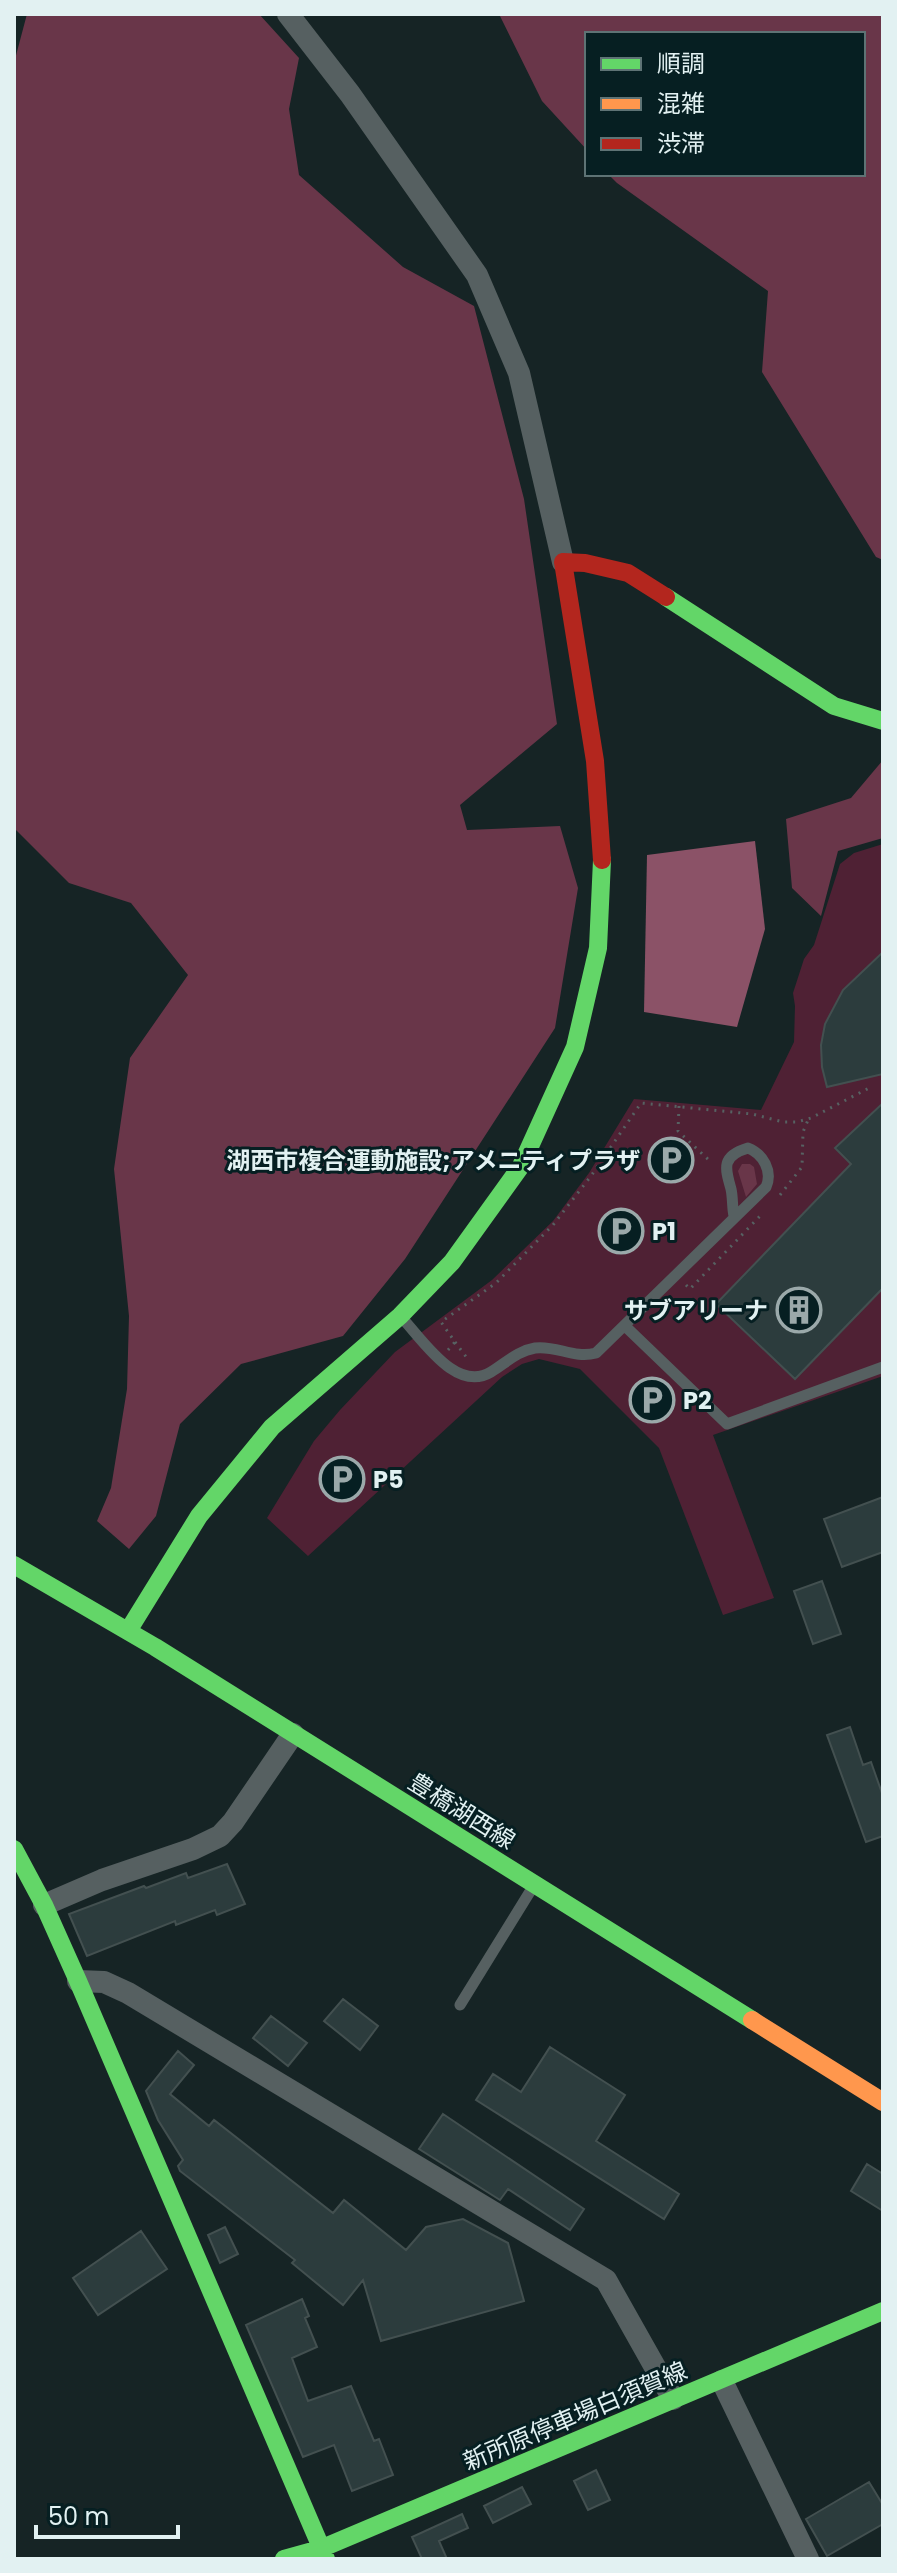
<svg xmlns="http://www.w3.org/2000/svg" width="897" height="2573" font-family="Poppins,'Noto Sans JP',sans-serif">
<rect width="100%" height="100%" fill="#162425"/>
<path fill="#4f2134" d="M883,844v532l-170,59 61,163 -51,17 -64,-167 -79,-79 -41,-10 -17,5 -20,13 -194,179 -41,-38 47,-77 26,-31 55,-58 97,-72 61,-59 36,-48 45,-74 127,11 33,-68 1,-36 -2,-13 11,-34 10,-14 26,-81 14,-11z"/>
<path fill="#693649" d="M27,14h232l40,44 -10,51 10,66 104,92 71,39 50,193 33,225 -97,81 7,25 93,-4 18,62 -23,140 -150,231 -62,77 -102,28 -61,60 -24,92 -27,33 -32,-28 14,-33 16,-99 2,-73 -15,-147 16,-111 58,-83 -57,-72 -62,-20 -55,-55v-765z
M499,14h384v546l-7,-3 -114,-185 6,-81 -151,-108 -9,-9h255v-140h-276v116l-45,-49z
M883,760v78l-45,13 -17,65 -29,-28 -6,-69 65,-21z
M750,1164l4,3 3,17 -11,13 -8,-26 4,-7z"/>
<path fill="#8b5267" d="M755,841l10,88 -28,98 -93,-15 3,-157z"/>
<path fill="#2c3c3d" stroke="#435050" stroke-width="2" d="M883,952v122l-56,13 -5,-20 -1,-22 4,-21 18,-34z
M883,1103v185l-88,91 -79,-75 135,-140 -16,-16z
M883,1497v55l-41,15 -18,-48z
M822,1581l19,53 -28,10 -19,-53z
M850,1727l13,38 8,-3 12,34v40l-17,6 -39,-107z
M227,1864l18,40 -28,11 -2,-5 -39,15 -1,-4 -88,35 -18,-42 75,-28 2,2 40,-15 2,5z
M343,1999l35,27 -18,24 -36,-29z
M271,2016l36,27 -19,23 -35,-28z
M550,2047l75,48 -29,46 83,53 -15,25 -188,-119 17,-26 28,18z
M178,2051l16,14 -24,29 39,32 5,-6 119,93 11,-13 62,50 20,-23 37,-8 45,24 16,58 -143,40 -18,-61 -20,25 -51,-42 3,-3 -115,-89 -2,-5 5,-6 -25,-40 -12,-29z
M443,2114l141,95 -14,21 -62,-41 -8,11 -81,-51z
M867,2164l16,10v37l-32,-20z
M225,2227l13,27 -18,9 -12,-28z
M141,2231l26,38 -69,46 -25,-37z
M302,2299l7,17 -4,2 12,29 -25,11 16,43 43,-15 23,55 5,-2 14,36 -41,16 -18,-46 -31,12 -57,-132z
M596,2470l14,30 -22,10 -14,-29z
M869,2482l14,23v19l-56,32 -21,-37z
M522,2487l9,17 -38,19 -9,-17z
M462,2514l6,14 -29,13 8,18h-25l-10,-22z"/>
<g fill="none" stroke-linecap="round" stroke-linejoin="round">
<path stroke="#576162" stroke-width="3" stroke-dasharray="2 6" stroke-linecap="butt" d="M679,1106l-1,25 34,32
M780,1195l22,-28 1,-35 5,-12
M686,1285l4,4 71,-74
M455,1342l12,16
M448,1350l7,-8 -14,-20 55,-39 57,-58 38,-49 50,-73 111,11 31,8h14l14,-4 60,-31"/>
<path stroke="#566061" stroke-width="11" d="M402,1318c21,22 54,75 89,54 15,-9 26,-21 44,-24 21,-3 39,11 61,5l170,-166c7,-16 -3,-33 -18,-39 -27,8 -23,20 -17,41 2,9 1,18 3,27
M625,1326l102,98 156,-57
M460,2005l71,-115"/>
<path stroke="#566061" stroke-width="22" d="M288,14l62,80 127,181 42,98 44,189
M44,1905l58,-25 91,-31 27,-13 13,-14 60,-88
M78,1981l26,1 24,11 478,287 67,119
M722,2381l86,178"/>
<path stroke="#63d668" stroke-width="18" d="M666,597l168,109 49,15
M14,1565l141,82 597,373
M128,1631l71,-115 73,-89 128,-111 52,-54 69,-96 54,-119 23,-99 4,-88
M14,1849l30,56 34,76 248,578
M284,2559l36,-10 563,-238"/>
<path stroke="#ff974d" stroke-width="18" d="M752,2020l131,82"/>
<path stroke="#b3261e" stroke-width="18" d="M602,860l-7,-99 -32,-199 22,1 43,10 38,24"/>
</g>
<defs>
<g id="parking-ring" transform="scale(2.3)"><circle r="9.5" fill="#061f22" stroke="#9ba9aa" stroke-width="1.5"/><path d="M-3.5-5.5H1a3.5 3.5 0 0 1 0 7H-1V5.5H-3.5ZM-1-3.4V-.6H.8a1.4 1.4 0 0 0 0-2.8Z" fill="#9ba9aa"/></g>
<g id="building-ring" transform="scale(2.3)"><circle r="9.5" fill="#061f22" stroke="#9ba9aa" stroke-width="1.5"/><path d="M-4-6H4V6H1V3H-1V6H-4ZM-2.5-4.3h1.7v1.8h-1.7ZM.8-4.3h1.7v1.8H.8ZM-2.5-1h1.7V.8h-1.7ZM.8-1h1.7V.8H.8Z" fill="#9ba9aa"/></g>
</defs>
<g fill-rule="evenodd">
<use href="#parking-ring" x="671" y="1160"/>
<use href="#parking-ring" x="621" y="1231"/>
<use href="#building-ring" x="799" y="1310"/>
<use href="#parking-ring" x="652" y="1400"/>
<use href="#parking-ring" x="342" y="1479"/>
</g>
<g text-anchor="middle" dominant-baseline="central" stroke-width="6" stroke-linejoin="round" paint-order="stroke">
<g font-size="24" font-weight="bold" fill="#e2f1f2" stroke="#061f22" text-anchor="start">
<text x="640" y="1160" text-anchor="end">湖西市複合運動施設;アメニティプラザ</text>
<text x="652" y="1231">P1</text>
<text x="768" y="1310" text-anchor="end">サブアリーナ</text>
<text x="683" y="1400">P2</text>
<text x="373" y="1479">P5</text>
</g>
<g font-size="24" fill="#e2f1f2" stroke="#061f22">
<text transform="translate(462 1811) rotate(32)">豊橋湖西線</text>
<text transform="translate(575 2416) rotate(-23)">新所原停車場白須賀線</text>
</g>
</g>
<rect width="897" height="2573" fill="none" stroke="#e2f1f2" stroke-width="32"/>
<rect x="585" y="32" width="280" height="144" fill="#061f22" stroke="#5e7375" stroke-width="2"/>
<rect x="601" y="58" width="40" height="12" fill="#63d668" stroke="#5e7375" stroke-width="2"/>
<text x="657" y="72" font-size="24" fill="#e2f1f2">順調</text>
<rect x="601" y="98" width="40" height="12" fill="#ff974d" stroke="#5e7375" stroke-width="2"/>
<text x="657" y="112" font-size="24" fill="#e2f1f2">混雑</text>
<rect x="601" y="138" width="40" height="12" fill="#b3261e" stroke="#5e7375" stroke-width="2"/>
<text x="657" y="152" font-size="24" fill="#e2f1f2">渋滞</text>
<path d="M36 2525v12h142v-12" fill="none" stroke="#e2f1f2" stroke-width="4"/>
<text x="48" y="2525" font-size="24" fill="#e2f1f2" stroke="#061f22" stroke-width="6" paint-order="stroke">50 m</text>
</svg>
